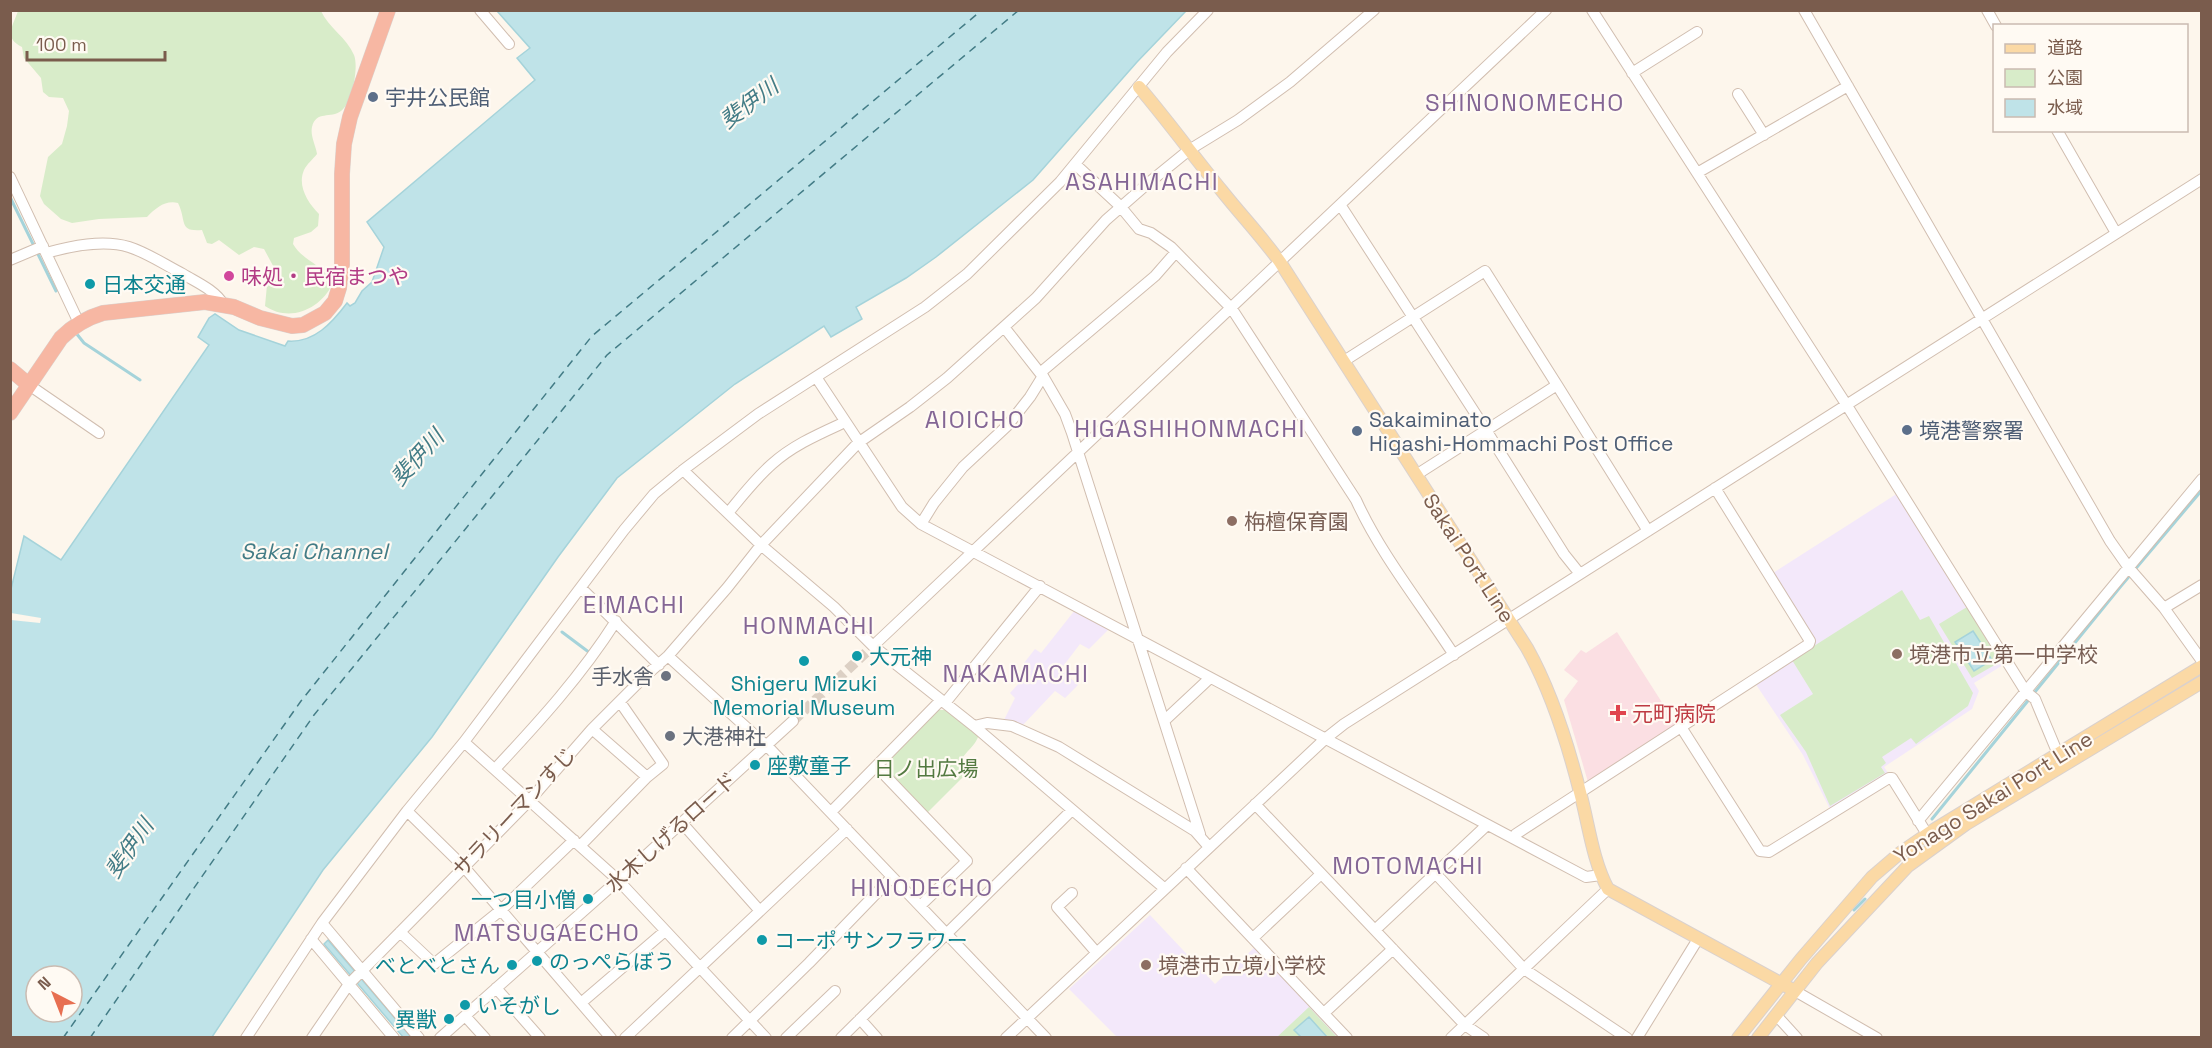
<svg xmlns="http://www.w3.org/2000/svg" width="2212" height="1048" font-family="'Space Grotesk','Noto Sans JP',sans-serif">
<rect width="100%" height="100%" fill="#fdf6ec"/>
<path fill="#f3e8fa" d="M1898,493l105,172 -29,18 5,8 -7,18 -88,58 4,6 -58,36 -27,-54 -48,-72 58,-40 -40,-70z
M1075,610l34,19 -20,20 -9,-5 -19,25 17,16 -13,13 -10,-7 -33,35 -19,-4 12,-24 -5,-5 21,-23 -7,-7 11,-14 6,4z
M1150,915l65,69 41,-38 86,91h-225l-48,-48z"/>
<path fill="#fbdfe3" d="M1617,632l60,94 -89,56 -24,-82 14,-19 -14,-11 17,-20 5,3z"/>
<path fill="#d8ecc9" d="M18,11h303c7,16 26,27 33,44 5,12 -2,48 -13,56 -10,8 -25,-1 -29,16 -2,9 4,19 5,27 -4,5 -10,10 -13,16 -7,16 4,33 15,44l-1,12 -7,6 -17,6 -1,6c10,17 28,19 40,39 -12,26 -43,40 -68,23l2,-21 10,-6 1,-4 -14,-26 -10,-2 -15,8 -20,-15 -7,4 -5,-1 -5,-13c-24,2 -15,-9 -24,-27 -13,-3 -22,5 -31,14l-48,2 -27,4 -11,-4 -17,-15 -4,-8 8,-39 14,-13 5,-18 2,-15 -6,-13 -14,-1 -6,-5 -2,-14 -17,-20 -2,-11c-19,-9 -9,-21 -4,-36z
M1902,590l18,30 9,-4 44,77 -5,13 -52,38 -5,-6 -29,19 4,6 -5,4 4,6 -55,33 -24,-54 -26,-37 33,-21 -21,-34z
M1967,607l33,55 -28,16 -33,-54z
M936,710h11l32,24c-5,19 -25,19 -16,43l-38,38 -42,-48z
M1309,1007l28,30 -61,1z"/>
<path fill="#bfe3e8" stroke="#a5d3da" stroke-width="1.5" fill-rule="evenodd" d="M497,11h689l-49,51 -104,118 -97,77 -30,21 -50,29 6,12 -31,18 -7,-11 -89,58 -118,94 -59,79 -126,180 -109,133 -111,167 -201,1 -1,-445 14,-57 37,24 148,-215 -11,-8 11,-19 6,-4 24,16 46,16 3,-5c26,2 44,-18 59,-38l3,3 5,-3 7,-12 10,-9 12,-35 -17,-25 168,-142 -18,-22 13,-10zM36,976h36v36h-36z
M1973,631l19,29 -18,11 -19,-29z
M328,940l83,97h-8l-79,-93z
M1309,1017l18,20h-26l-7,-7z"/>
<path fill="#fdf6ec" d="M11,613l30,5 -1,5 -29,-3z"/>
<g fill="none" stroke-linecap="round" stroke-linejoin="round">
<path stroke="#a5d3da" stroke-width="3" d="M10,197l46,94
M76,333l8,10 56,37
M562,632l28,21
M1932,819l189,-233 81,-96
M1854,910l11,-11"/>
<path stroke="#437c86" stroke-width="1.5" stroke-dasharray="8 6" stroke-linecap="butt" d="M63,1038l238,-337 291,-365 390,-326
M90,1038l224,-323 293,-360 412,-345"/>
<path stroke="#dcd0c4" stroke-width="10" stroke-dasharray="10 5" stroke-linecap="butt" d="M793,721l80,-75"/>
<g stroke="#d1beb0" stroke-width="12">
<path id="minor" d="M480,10l29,34
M1592,10l254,394 180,288 9,7 28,67
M1804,10l306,531 19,27 35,40 38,53
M1987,10l9,16
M1632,73l65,-41
M1738,94l26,41
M2057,130l59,103
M1075,164l45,42 19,23 12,4 20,14 61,62 124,191c25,55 65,104 98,155
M1697,173l151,-87
M10,177l69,146
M1341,206l145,224 78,124 16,20
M46,253c25,-7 57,-14 83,-6 19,6 36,18 54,27 13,8 32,16 40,30
M10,260l33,-14
M1004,327l36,46 115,-97 21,-24
M1344,361l141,-90 72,114
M1043,376l22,38 7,19 128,401
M816,377l86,130 19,17 665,353 15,-2
M29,385l70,48
M683,470l78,75 73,62 39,39 101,80 190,162
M1416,475l141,-90 91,146
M728,513c14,-17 27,-34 44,-49 21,-19 47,-30 73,-42
M921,524l13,-21 29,-36 45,-42 22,-28 13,-21 -3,-3
M581,588l78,77
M2164,608l38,-23
M873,646l673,-636
M668,656l103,94 275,288
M620,702l43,62 -16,13
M945,703l95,-117
M1164,721l46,-43
M974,726l13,-3 25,3 47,21 136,84 14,16
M1681,727l79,124 9,1 120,-74h3l35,56
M876,766l91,95 -47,45
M495,769c44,-47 86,-93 121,-148
M1255,804l210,221 19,13
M407,811l57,56 147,171
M831,812l110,-112
M1918,821l284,-342
M682,823l78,88
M1514,838l2,-4 293,-190 1,-3 -95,-153
M580,846l67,-69 -55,-48
M1186,868l161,170
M1436,874l88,95 103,69
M1072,893l-15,14 39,45
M322,923l97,115
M1375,930l112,-105
M400,932l34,32 67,-54 73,-70
M1253,938l68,-64
M311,939l83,99
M496,988l44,50
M1795,991l82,47
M581,1003l84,-72
M1324,1013l69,-64
M1776,1015l21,23
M465,1016l20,22
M860,1019l17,19
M246,1038l76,-115 85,-112 57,-69
M312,1038l37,-54 181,-184 62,-71 52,-52 24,-21 59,-68 34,-43 97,-102 52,-36 37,-29 89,-80 70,-78 40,-35 43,-35 49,-30 52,-38 84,-72
M440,1038l202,-179 151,-138
M625,1038l222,-209
M732,1038l77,-75 83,-86
M766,1038l-148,-158 -154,-138 160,-212 30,-36 29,-24 75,-56 167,-107 42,-33 93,-92 107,-130 41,-42
M786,1038l49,-47
M841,1038l231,-228
M1006,1038l319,-299 19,-15 858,-545
M1451,1038l157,-149
M1637,1038l61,-99"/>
</g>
<g stroke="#dad1cd" stroke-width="14">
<path id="major" d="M1139,87c29,34 55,70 83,104 19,24 40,46 58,71l247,386c24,43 42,100 54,148 8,31 12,65 27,93l187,102
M1738,1038l63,-79 71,-82 28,-24 35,-24 267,-163
M1758,1038l59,-75 91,-97 58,-42 236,-142"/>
</g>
<g stroke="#dad1cd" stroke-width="16">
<path id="highway" d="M10,369l19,16
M10,413l51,-75c12,-12 25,-20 42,-25l102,-11 29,5 26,11 32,8 11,-1 22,-12 10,-12 4,-13 3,-24v-90l2,-30 6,-27 38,-107"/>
</g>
<use href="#minor" stroke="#fff" stroke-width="10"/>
<use href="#major" stroke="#fbd9a5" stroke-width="12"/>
<use href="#highway" stroke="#f7b7a3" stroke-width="15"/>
</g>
<g fill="#5c6f8a" stroke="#fffaf3" stroke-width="2">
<circle cx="373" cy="97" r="6"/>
<circle cx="1907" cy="430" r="6"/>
<circle cx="1357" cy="431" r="6"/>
</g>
<circle fill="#d1479c" stroke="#fffaf3" stroke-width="2" cx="229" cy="276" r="6"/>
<g fill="#0f9aa8" stroke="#fffaf3" stroke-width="2">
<circle cx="90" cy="284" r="6"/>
<circle cx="857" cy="656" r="6"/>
<circle cx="804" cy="661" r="6"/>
<circle cx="755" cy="765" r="6"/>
<circle cx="588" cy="899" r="6"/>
<circle cx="762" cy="940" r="6"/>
<circle cx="537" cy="961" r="6"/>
<circle cx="512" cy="965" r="6"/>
<circle cx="465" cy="1005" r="6"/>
<circle cx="449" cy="1019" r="6"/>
</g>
<g fill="#8d6e63" stroke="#fffaf3" stroke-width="2">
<circle cx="1232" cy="521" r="6"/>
<circle cx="1897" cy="654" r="6"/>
<circle cx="1146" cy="965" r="6"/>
</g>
<g fill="#6b7280" stroke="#fffaf3" stroke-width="2">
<circle cx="666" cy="676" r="6"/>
<circle cx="670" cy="736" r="6"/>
</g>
<path fill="#e0444e" stroke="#fffaf3" stroke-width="2" d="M1615 704h6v6h6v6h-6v6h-6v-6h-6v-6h6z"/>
<g text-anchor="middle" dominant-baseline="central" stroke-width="4.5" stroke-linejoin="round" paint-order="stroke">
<g font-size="21" fill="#4e5e75" stroke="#fffaf3" text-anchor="start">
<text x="385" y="97">宇井公民館</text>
<text x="1369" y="419">Sakaiminato<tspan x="1369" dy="24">Higashi-Hommachi Post Office</tspan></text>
<text x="1919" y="430">境港警察署</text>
</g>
<g font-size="21" fill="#b23c85" stroke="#fffaf3" text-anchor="start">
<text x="241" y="276">味処・民宿まつや</text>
</g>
<g font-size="21" fill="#0d838f" stroke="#fffaf3" text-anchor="start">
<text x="102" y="284">日本交通</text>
<text x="869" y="656">大元神</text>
<text x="804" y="683" text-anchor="middle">Shigeru Mizuki<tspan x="804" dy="24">Memorial Museum</tspan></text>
<text x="767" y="765">座敷童子</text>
<text x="576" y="899" text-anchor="end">一つ目小僧</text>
<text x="774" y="940">コーポ サンフラワー</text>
<text x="549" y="961">のっぺらぼう</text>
<text x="500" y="965" text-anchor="end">べとべとさん</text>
<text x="477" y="1005">いそがし</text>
<text x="437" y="1019" text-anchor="end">異獣</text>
</g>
<g font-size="21" fill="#785e54" stroke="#fffaf3" text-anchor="start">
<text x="1244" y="521">栴檀保育園</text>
<text x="1909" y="654">境港市立第一中学校</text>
<text x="1158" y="965">境港市立境小学校</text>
</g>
<g font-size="21" fill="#7a5c4d" stroke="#fffaf3">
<text transform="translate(1469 558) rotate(57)">Sakai Port Line</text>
<text transform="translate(1993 797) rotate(-32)">Yonago Sakai Port Line</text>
<text transform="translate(514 812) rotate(-47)">サラリーマンすじ</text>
<text transform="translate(671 832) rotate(-42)">水木しげるロード</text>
</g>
<g font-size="21" fill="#5b616d" stroke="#fffaf3" text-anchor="end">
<text x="654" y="676">手水舎</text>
<text x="682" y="736" text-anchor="start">大港神社</text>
</g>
<g font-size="21" fill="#be3a42" stroke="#fffaf3" text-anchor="start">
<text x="1632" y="713">元町病院</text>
</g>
<g font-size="21" fill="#537a41" stroke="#fffaf3">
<text x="926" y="768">日ノ出広場</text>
</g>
<g font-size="22" font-style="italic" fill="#437c86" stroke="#fffaf3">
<text transform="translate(749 103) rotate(-37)">斐伊川</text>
<text transform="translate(417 457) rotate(-48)">斐伊川</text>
<text x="314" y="551">Sakai Channel</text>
<text transform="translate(129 848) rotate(-55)">斐伊川</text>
</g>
<g font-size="24" letter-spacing="1.5" fill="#846695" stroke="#fffaf3">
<text x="1525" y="102">SHINONOMECHO</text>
<text x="1142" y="181">ASAHIMACHI</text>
<text x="975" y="419">AIOICHO</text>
<text x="1190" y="428">HIGASHIHONMACHI</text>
<text x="634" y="604">EIMACHI</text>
<text x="809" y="625">HONMACHI</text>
<text x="1016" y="673">NAKAMACHI</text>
<text x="1408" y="865">MOTOMACHI</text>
<text x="922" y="887">HINODECHO</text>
<text x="547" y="932">MATSUGAECHO</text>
</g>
</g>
<rect width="2212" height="1048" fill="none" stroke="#7a5c4d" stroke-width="24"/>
<rect x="1993" y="24" width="195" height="108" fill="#fffaf3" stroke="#cabbb1" stroke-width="1.5"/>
<rect x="2005" y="44" width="30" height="9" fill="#fbd9a5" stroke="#cabbb1" stroke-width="1.5"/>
<text x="2047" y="54" font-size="18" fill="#7a5c4d">道路</text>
<rect x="2005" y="69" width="30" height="18" fill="#d8ecc9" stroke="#cabbb1" stroke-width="1.5"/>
<text x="2047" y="84" font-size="18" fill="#7a5c4d">公園</text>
<rect x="2005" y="99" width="30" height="18" fill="#bfe3e8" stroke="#cabbb1" stroke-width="1.5"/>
<text x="2047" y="114" font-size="18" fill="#7a5c4d">水域</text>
<g transform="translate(54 994) rotate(318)"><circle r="28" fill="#fffaf3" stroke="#cabbb1" stroke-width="1.5"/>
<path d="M0-4.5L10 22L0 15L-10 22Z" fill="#e76f51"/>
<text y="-9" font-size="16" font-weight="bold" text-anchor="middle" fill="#7a5c4d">N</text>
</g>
<path d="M27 51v9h138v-9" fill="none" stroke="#7a5c4d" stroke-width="3"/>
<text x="36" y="51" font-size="18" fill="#7a5c4d" stroke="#fffaf3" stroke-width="4.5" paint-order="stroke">100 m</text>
</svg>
